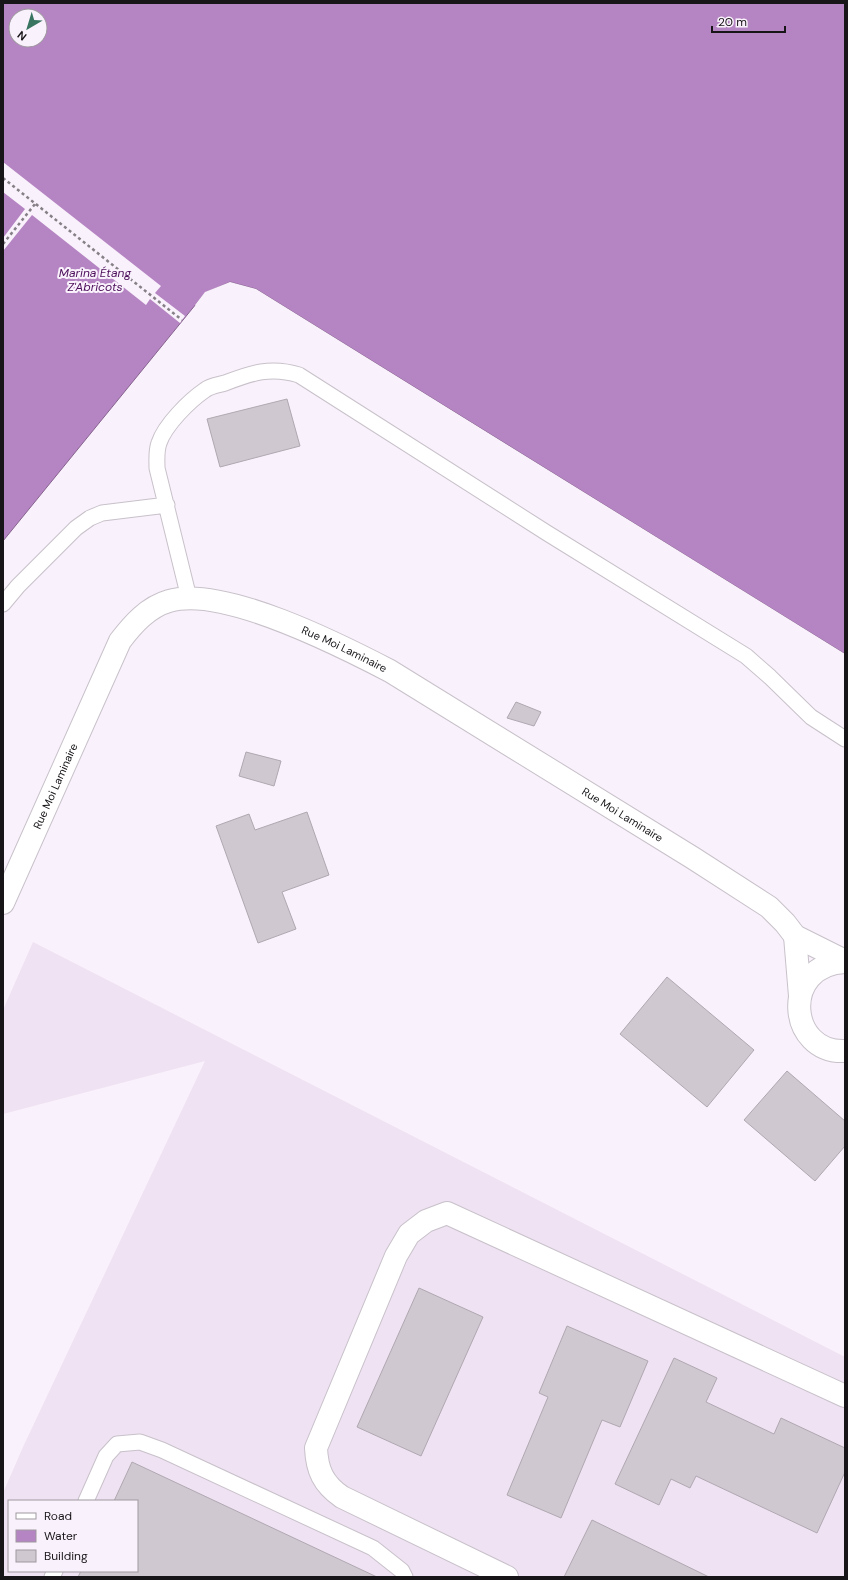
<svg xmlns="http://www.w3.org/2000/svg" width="848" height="1580" font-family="'DM Sans',sans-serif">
<rect width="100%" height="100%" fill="#f9f1fb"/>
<path fill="#efe2f2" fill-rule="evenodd" d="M33,942l812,415v220h-842v-84l20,-46 182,-386 -202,53v-104zM9,1501h128v70h-128z"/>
<path fill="#b584c2" stroke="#86638f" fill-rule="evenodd" d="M3,3h842v651l-589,-365 -26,-7 -25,11 -202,248zM16,16h24v24h-24z"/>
<path fill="#f9f1fb" d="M3,162l158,124 -6,7 30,23 -5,7 -30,-24 -4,6 -114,-90 -29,36v-13l22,-29 -22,-17z
M230,282l26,7 589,365v2l-590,-365 -25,-7 -24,10 -10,12 -1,-1 10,-13z"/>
<path fill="#cfc8d1" stroke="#afa8b1" d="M287,399l13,47 -80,21 -13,-48z
M516,702l25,10 -7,14 -27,-8z
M246,752l35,9 -7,25 -35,-10z
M307,812l22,63 -47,17 14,37 -38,14 -42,-117 33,-12 6,16z
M667,977l87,73 -47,57 -87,-73z
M787,1071l58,50v25l-30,35 -71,-61z
M419,1288l64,29 -62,139 -64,-29z
M567,1326l81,35 -28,66 -18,-7 -41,98 -54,-23 41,-98 -9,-4z
M674,1358l43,20 -11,24 68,32 7,-16 64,30v24l-28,61 -121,-57 -6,12 -19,-9 -12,26 -44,-21z
M132,1462l245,115h-299l3,-6h56v-70h-23z
M592,1520l117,57h-145z"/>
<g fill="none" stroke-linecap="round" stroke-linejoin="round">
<g stroke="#c8c1ca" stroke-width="17">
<path id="service" d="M189,598l-32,-130c0,-8 -1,-17 2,-25 6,-18 30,-42 46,-53 5,-4 13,-5 20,-7 26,-10 46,-17 74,-8l248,158 199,123 24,21 41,40 34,22
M3,604l15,-18 58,-58 14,-10 12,-5 65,-8
M86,1501l20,-45 11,-12 23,-2 22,8 211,98 29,23 3,6
M52,1577l3,-6"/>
</g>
<g stroke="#c8c1ca" stroke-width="24">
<g id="minor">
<path id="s1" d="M3,903l117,-262c13,-17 28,-34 49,-40 53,-16 173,45 221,70l303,187 76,49 16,16 10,13 50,25"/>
<path d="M795,936l5,60"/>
<path d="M845,962c-65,3 -57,92 0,89"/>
<path d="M507,1577l-165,-80c-19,-13 -25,-27 -26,-49l80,-192 13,-22 17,-13 21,-8 398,183"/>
</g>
</g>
<path stroke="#857f86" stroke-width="2.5" stroke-dasharray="3 3" stroke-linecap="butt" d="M3,178l179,142
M3,244l32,-40"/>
<use href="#service" stroke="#fff" stroke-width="15"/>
<use href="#minor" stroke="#fff" stroke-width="22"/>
</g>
<g text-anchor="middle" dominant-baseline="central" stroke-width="4" stroke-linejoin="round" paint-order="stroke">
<g font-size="11" fill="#181519" stroke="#f9f1fb">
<text stroke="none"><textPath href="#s1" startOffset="536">Rue Moi Laminaire</textPath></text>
<text stroke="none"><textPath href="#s1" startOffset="128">Rue Moi Laminaire</textPath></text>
<text stroke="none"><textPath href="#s1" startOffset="860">Rue Moi Laminaire</textPath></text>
</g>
<g font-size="12" font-style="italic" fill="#4c0e5b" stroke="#f9f1fb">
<text x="95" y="273">Marina Étang<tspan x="95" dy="14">Z'Abricots</tspan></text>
</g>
</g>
<rect width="848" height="1580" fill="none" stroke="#181519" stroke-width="8"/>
<rect x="8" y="1500" width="130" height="72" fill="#f9f1fb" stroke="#9f99a1"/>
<rect x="16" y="1513" width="20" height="6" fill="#ffffff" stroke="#9f99a1"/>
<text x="44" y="1520" font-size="12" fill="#181519">Road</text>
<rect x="16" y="1530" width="20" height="12" fill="#b584c2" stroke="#9f99a1"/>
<text x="44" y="1540" font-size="12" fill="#181519">Water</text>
<rect x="16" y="1550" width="20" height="12" fill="#cfc8d1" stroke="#9f99a1"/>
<text x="44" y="1560" font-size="12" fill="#181519">Building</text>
<g transform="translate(28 28) rotate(218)"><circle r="19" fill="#f9f1fb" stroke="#9f99a1"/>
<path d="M0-3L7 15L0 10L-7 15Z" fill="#387460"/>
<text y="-6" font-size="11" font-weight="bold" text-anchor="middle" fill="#181519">N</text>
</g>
<path d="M712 26v6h73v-6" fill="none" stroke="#181519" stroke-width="2"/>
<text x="718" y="26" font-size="12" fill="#181519" stroke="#f9f1fb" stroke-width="3" paint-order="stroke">20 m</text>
</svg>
